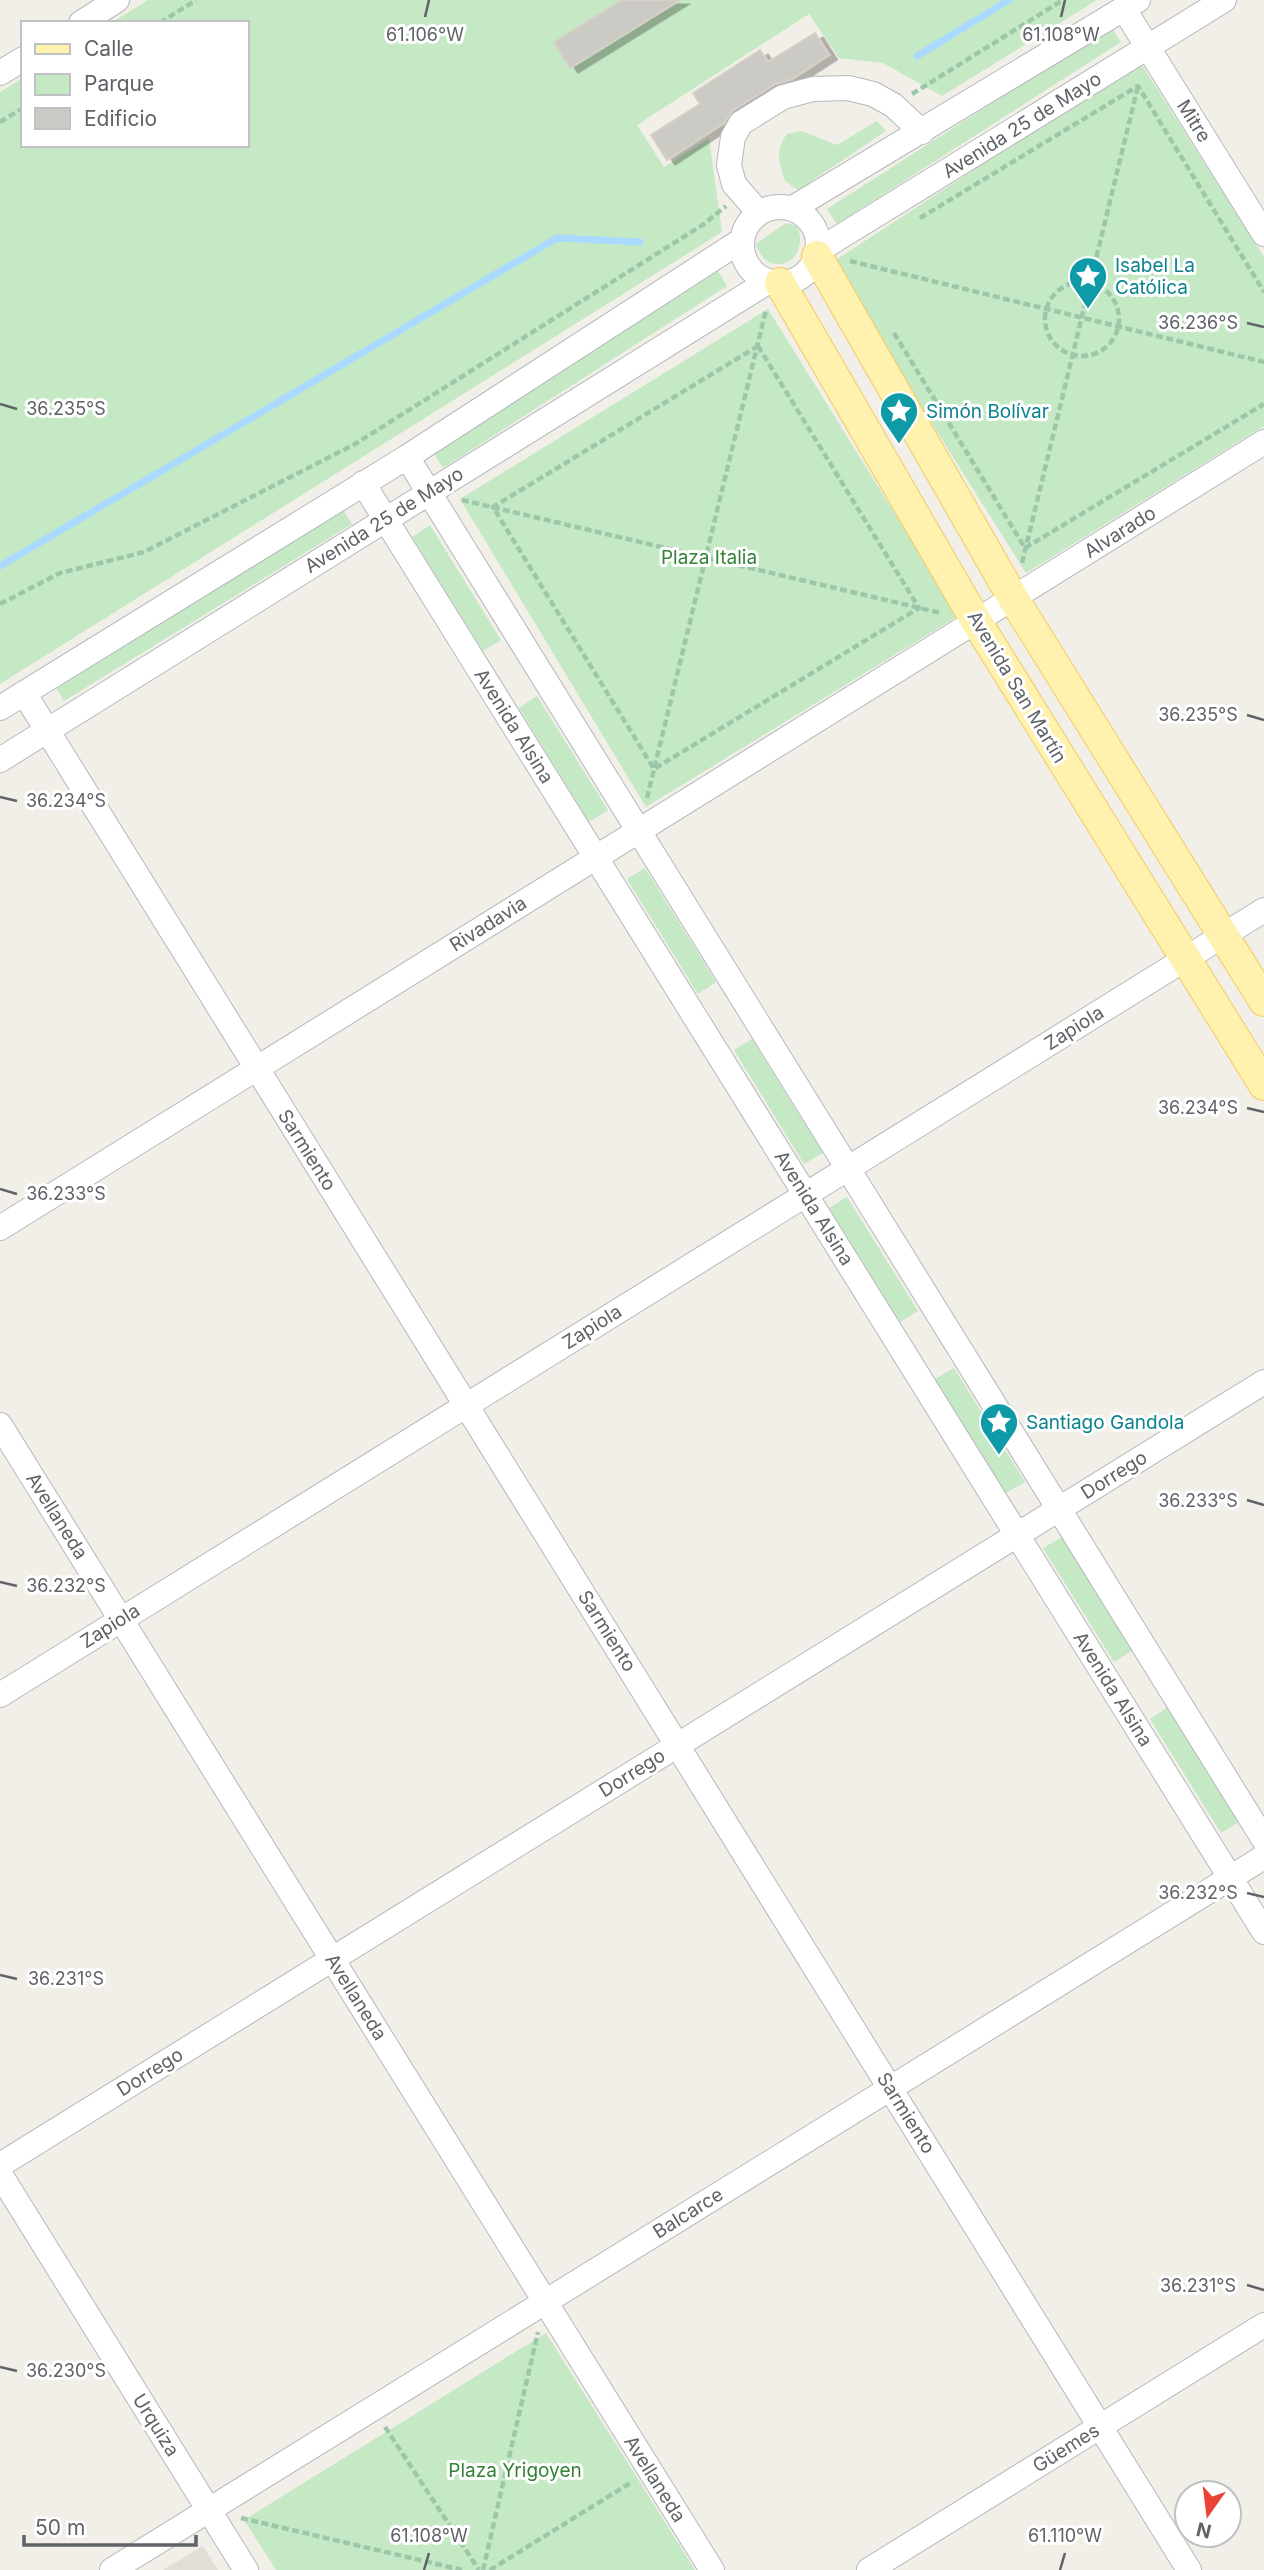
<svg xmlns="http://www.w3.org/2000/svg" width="1264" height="2570" font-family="Inter,sans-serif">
<defs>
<filter id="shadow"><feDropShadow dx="8" dy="4.5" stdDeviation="0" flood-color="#0004"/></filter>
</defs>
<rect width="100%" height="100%" fill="#f1efe8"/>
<path fill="#e1ded6" d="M203,2546l15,24h-55z"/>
<path fill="#c5e8c5" d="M148,0h949l-155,96 -59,-33 -44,-5 -30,-44 -172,111 27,42 45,-29 13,94 -722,452v-592l23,-14v67h224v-122h-136z
M1111,27l10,15 -284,182 -10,-15z
M1140,62l124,195v169l-238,147 -195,-310z
M877,121l9,10 -88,59 -13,-9c-6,-21 -11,-29 2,-47l14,-3 36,14z
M786,223l11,3c15,36 -30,55 -41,18z
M718,271l9,15 -284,182 -9,-15z
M768,309l190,307 -312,191 -186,-308z
M342,509l10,15 -288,177 -9,-15z
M430,525l71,115 -18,11 -71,-114z
M537,696l71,114 -19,12 -70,-114z
M645,868l71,114 -18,12 -71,-115z
M752,1039l71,114 -19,11 -70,-114z
M847,1197l71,114 -18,11 -71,-114z
M954,1368l71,114 -19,11 -71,-114z
M1062,1537l71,113 -19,12 -71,-114z
M1168,1707l71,115 -18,11 -71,-114z
M546,2333l149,237h-419l-32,-50z"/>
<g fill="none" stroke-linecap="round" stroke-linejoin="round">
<path stroke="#aadaff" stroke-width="7" d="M917,56l92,-56
M0,566l557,-328 83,4"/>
</g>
<path fill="#cccac5" stroke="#d6d1c6" stroke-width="2" filter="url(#shadow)" d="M622,0h58l-110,68 -16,-26z
M815,33l14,22 -37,24 -17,5 -42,26 -9,13 -57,37 -16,-25 49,-31 -7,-11 67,-43 8,12z"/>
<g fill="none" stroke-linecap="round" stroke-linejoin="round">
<g stroke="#b5b8bc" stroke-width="26">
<path id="minor" d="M1124,9l140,225
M81,23l36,-23
M0,73l23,-14
M742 245a38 38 0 1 1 76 0a38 38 0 1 1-76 0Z
M793,208l345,-208
M759,213l-25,-29 -5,-19 4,-28 8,-14 42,-26 30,-8 35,-1 25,6 20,11 29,27
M819,250l405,-250
M407,457l857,1383
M363,483l901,1449
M24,693l1165,1877
M0,708l407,-251 335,-217
M0,760l769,-479
M0,1228l1264,-786
M0,1425l712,1145
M0,1695l1264,-785
M0,2165l1264,-783
M0,2174l246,396
M112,2570l1152,-713
M869,2570l395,-245"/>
</g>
<g stroke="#f2c960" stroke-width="32">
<path id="major" d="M817,256l196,342 251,403
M780,283l196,338 288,464"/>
</g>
<path stroke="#9cc7a9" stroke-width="4.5" stroke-dasharray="7 3.5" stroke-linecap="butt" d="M160,23l36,-23
M912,94l151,-94
M0,122l23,-14
M920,218l218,-132 126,206
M850,261l414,101
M1045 319a37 37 0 1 1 74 0a37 37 0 1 1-74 0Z
M894,333l131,215 239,-144
M758,346l161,262 -265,161 -161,-262z
M462,500l479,113
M1022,563l116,-477
M0,604l60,-31 84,-21 211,-108 349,-220 22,-18
M647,798l119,-488
M385,2427l94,143
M241,2518l221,52
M483,2570l55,-238
M490,2570l142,-88"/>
<use href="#minor" stroke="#fff" stroke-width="24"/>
<use href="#major" stroke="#fff2af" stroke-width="30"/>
</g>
<path fill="none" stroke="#5f6368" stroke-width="2.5" d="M425,17l4,-17M1061,17l4,-17M1247,323l17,4M0,404l17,5M1247,715l17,5M0,797l17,4M1247,1108l17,4M0,1189l17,5M1247,1500l17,5M0,1582l17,4M1247,1893l17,4M0,1975l17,4M1247,2285l17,5M0,2367l17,4M424,2570l5,-17M1060,2570l5,-17"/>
<defs>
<g id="sight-pin" transform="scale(2.0125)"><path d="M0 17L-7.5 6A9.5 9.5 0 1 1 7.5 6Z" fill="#0f9aa8" stroke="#fff"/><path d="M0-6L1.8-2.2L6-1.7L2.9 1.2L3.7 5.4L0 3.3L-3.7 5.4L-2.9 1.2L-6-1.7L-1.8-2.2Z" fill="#fff"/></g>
</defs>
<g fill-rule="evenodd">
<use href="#sight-pin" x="1088" y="276"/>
<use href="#sight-pin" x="899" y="411"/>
<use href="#sight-pin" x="999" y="1422"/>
</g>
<g text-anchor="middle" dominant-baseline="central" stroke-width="6" stroke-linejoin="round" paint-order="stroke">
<g font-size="19" fill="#5f6368" stroke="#fff">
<text transform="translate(1194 121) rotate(58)">Mitre</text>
<text transform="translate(1022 125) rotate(-32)">Avenida 25 de Mayo</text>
<text transform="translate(384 520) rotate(-32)">Avenida 25 de Mayo</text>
<text transform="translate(1120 532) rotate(-32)">Alvarado</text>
<text transform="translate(1017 687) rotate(59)">Avenida San Martín</text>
<text transform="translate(514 726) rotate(58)">Avenida Alsina</text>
<text transform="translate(488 924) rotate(-32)">Rivadavia</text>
<text transform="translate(1074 1028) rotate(-32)">Zapiola</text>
<text transform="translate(307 1150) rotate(58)">Sarmiento</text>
<text transform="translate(814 1208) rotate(58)">Avenida Alsina</text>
<text transform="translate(592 1327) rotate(-32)">Zapiola</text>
<text transform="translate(1114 1475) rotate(-32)">Dorrego</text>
<text transform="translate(57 1516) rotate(58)">Avellaneda</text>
<text transform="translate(110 1626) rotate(-32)">Zapiola</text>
<text transform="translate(607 1631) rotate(58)">Sarmiento</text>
<text transform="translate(1113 1689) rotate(58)">Avenida Alsina</text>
<text transform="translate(632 1773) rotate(-32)">Dorrego</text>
<text transform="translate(356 1997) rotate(58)">Avellaneda</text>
<text transform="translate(150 2072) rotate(-32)">Dorrego</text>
<text transform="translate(906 2113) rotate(58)">Sarmiento</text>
<text transform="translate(688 2213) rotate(-32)">Balcarce</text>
<text transform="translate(156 2425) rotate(58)">Urquiza</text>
<text transform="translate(1066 2448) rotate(-32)">Güemes</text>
<text transform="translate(655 2479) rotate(58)">Avellaneda</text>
</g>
<g font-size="19" fill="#0d838f" stroke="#fff" text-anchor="start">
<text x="1115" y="265">Isabel La<tspan x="1115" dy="22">Católica</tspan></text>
<text x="926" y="411">Simón Bolívar</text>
<text x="1026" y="1422">Santiago Gandola</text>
</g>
<g font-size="19" fill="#348238" stroke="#fff">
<text x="709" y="557">Plaza Italia</text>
<text x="515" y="2470">Plaza Yrigoyen</text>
</g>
</g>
<g font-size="18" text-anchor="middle" fill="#5f6368" stroke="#fff" stroke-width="6" stroke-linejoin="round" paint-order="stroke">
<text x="425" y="41">61.106°W</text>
<text x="1061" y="41">61.108°W</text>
<text x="1198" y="329">36.236°S</text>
<text x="66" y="415">36.235°S</text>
<text x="1198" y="721">36.235°S</text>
<text x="66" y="807">36.234°S</text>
<text x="1198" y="1114">36.234°S</text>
<text x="66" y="1200">36.233°S</text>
<text x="1198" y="1507">36.233°S</text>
<text x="66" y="1592">36.232°S</text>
<text x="1198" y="1899">36.232°S</text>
<text x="66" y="1985">36.231°S</text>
<text x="1198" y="2292">36.231°S</text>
<text x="66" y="2377">36.230°S</text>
<text x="429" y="2542">61.108°W</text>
<text x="1065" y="2542">61.110°W</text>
</g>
<rect x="21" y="21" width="228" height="126" fill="#ffffff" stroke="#bfc1c3" stroke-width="2"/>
<rect x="35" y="44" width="35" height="10" fill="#fff2af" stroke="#bfc1c3" stroke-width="2"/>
<text x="84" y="56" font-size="21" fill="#5f6368">Calle</text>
<rect x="35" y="74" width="35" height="21" fill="#c5e8c5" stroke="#bfc1c3" stroke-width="2"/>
<text x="84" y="91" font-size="21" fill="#5f6368">Parque</text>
<rect x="35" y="108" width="35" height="21" fill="#cccac5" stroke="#bfc1c3" stroke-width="2"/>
<text x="84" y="126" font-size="21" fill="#5f6368">Edificio</text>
<g transform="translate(1208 2514) rotate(194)"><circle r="33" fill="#ffffff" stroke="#bfc1c3" stroke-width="2"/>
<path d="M0-5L12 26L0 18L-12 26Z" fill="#ea4335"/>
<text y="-10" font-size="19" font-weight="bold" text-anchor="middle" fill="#5f6368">N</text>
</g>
<path d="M24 2535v10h172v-10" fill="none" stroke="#5f6368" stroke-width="3.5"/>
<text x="35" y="2535" font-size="21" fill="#5f6368" stroke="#ffffff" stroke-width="5" paint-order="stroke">50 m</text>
</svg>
